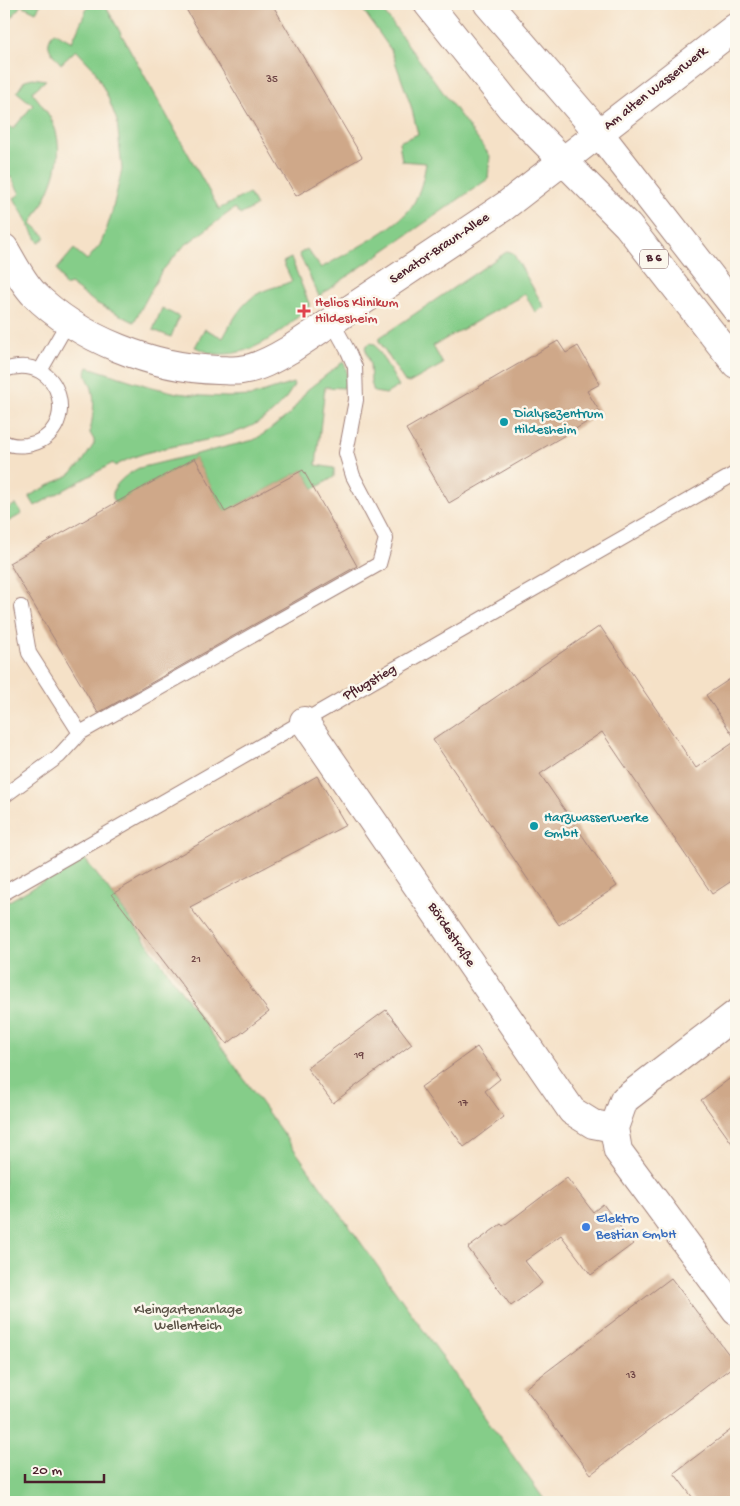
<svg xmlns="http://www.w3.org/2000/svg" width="740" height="1506" font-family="'Gochi Hand',sans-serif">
<rect width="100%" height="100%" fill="#fbf7ec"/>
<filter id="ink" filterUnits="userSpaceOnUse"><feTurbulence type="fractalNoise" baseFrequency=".02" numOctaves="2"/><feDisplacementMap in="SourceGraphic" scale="10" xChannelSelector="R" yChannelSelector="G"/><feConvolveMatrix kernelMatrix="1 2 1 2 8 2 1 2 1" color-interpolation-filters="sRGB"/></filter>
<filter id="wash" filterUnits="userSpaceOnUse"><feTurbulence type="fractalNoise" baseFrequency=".0096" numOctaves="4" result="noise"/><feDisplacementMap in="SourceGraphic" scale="20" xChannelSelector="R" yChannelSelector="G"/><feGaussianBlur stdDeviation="1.12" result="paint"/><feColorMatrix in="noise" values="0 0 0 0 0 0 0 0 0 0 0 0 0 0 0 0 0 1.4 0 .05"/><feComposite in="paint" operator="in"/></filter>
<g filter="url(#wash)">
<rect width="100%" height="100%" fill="#f5e1c7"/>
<path fill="#85cd89" stroke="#68765a" d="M4,4h37l-5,8 -15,-7 -17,24z
M89,4h18l-2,1 114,204 30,-16 7,13 -16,9 -5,-7 -51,38 -23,26 -27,50 -38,-19 -26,-19 -5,2 -8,-17 17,-20 13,11 13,-15 6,-14 6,-19 10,-43 -5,-48 -10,-26 -13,-26 -18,-19 -15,14c-10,-12 -18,-18 -7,-32l18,10z
M359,4h19l112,152 -2,23 -169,117 -20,-42 8,-5 14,19c24,-14 77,-40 91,-62 8,-13 12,-29 14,-43l-24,-2 -3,-19 19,-8 -7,-28 -20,-56z
M33,78l13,2 -14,12c6,8 13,16 18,25 20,36 1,75 -19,106l15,14 -7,6 -25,-45 6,-4 -1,-2 -8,-15 -7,4v-59l9,7 20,-24 -16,-13 8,-12z
M508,251l5,2 31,54 -9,5 -10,-18 -92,52 10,18 -34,19 -4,-1 -26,-41v-3z
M291,258l19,48c-28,25 -55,51 -96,48 -6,-1 -13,-5 -19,-7l10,-18 18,9c10,-18 19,-37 38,-46 10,-5 21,-6 31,-11l-9,-19z
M162,308l17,9 -8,20 -18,-7z
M370,343l5,1 24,42 -13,8 -12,-2 -3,-10 -1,-18 -5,-17z
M343,362c6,9 3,16 1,26l-19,-1 -9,78 18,3v9l-20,12 -11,-19 -78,42 -30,-54 -80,45c-9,-15 12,-29 24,-35l115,-28 11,-7 25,-19 17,-24z
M88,367l60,19 29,7 25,3 26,1 24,-1 41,-13 1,2c-36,69 -121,47 -179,81l-2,-3 -78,43 -6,-10 40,-21 12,-11 13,-20v-4l-4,-7c2,-14 6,-30 2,-44 -2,-8 -9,-14 -4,-22z
M16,504l6,10 -18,10v-13z
M84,858l28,36 434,608h-542v-598z"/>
<g id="blocks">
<path fill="#cfa889" d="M183,4h89l90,153 -66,39z
M558,341l8,12 12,-7 22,38 -13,7 14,23 -152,89 -43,-74z
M195,458l30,54 78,-42 54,96 -259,147 -89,-150z
M600,626l96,142 40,-27v137l-24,16 -110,-162 -62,42 77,112 -58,39 -126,-185z
M736,675v65l-30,-45z
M317,776l29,49 -156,82 79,105 -42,32 -115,-150z
M386,1010l26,34 -79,59 -26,-35z
M477,1047l23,32 -15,12 19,26 -40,30 -43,-60z
M736,1074v75l-35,-49z
M567,1178l26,34 10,-8 30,40 -42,31 -30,-40 -36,26 17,22 -31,23 -43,-58 33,-24 2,2z
M671,1278l65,86 -145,110 -66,-86z
M736,1426v76h-40l-22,-29z"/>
</g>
</g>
<g filter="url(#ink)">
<use href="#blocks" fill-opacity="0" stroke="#a08079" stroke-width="1"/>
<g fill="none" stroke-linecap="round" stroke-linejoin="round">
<g stroke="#a08079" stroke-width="16">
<path id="service" d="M4,370c60,-21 78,66 23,75 -8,1 -16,1 -23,-3
M40,371l28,-49
M21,607l8,46 51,80
M4,796l55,-40 21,-23 299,-169 7,-25 -33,-63 -7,-23 10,-53 -1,-33 -7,-16 -16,-29
M4,893l732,-420"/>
</g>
<g stroke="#a08079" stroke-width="30">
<path id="minor" d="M4,248c9,15 17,32 29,45 46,46 120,75 185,77 7,0 15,1 23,0 17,-2 33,-11 48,-20l216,-144 231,-179
M304,721l268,390 21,13 21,4
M736,1014l-112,86 -10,28 4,23 118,160"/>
</g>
<g stroke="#a08079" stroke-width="30">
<path id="primary" d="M428,4l83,104 117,118 108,138
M488,4l111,129 137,176"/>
</g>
<use href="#service" stroke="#fff" stroke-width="14"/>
<use href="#minor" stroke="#fff" stroke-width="28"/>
<use href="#primary" stroke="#fff" stroke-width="28"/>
</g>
</g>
<path fill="#e0444e" stroke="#fbf7ec" stroke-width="2" d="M301.5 303.5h5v5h5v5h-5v5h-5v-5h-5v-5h5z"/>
<g fill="#0f9aa8" stroke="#fbf7ec" stroke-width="2">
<circle cx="504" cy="422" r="5"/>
<circle cx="534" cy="826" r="5"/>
</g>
<circle fill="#3f7fe0" stroke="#fbf7ec" stroke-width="2" cx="586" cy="1227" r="5"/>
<g text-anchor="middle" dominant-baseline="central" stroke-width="5" stroke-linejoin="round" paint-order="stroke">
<g font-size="11" fill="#6b4142">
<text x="272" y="80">35</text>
<text x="196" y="960">21</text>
<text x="359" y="1056">19</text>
<text x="463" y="1104">17</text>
<text x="631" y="1376">13</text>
</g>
<rect fill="#fbf7ec" stroke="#7f6065" stroke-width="1" x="640" y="249.5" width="28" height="19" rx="4"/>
<g font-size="12" font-weight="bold" fill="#4a1f2b">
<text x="654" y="259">B 6</text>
</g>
<g font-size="14" fill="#4a1f2b" stroke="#fbf7ec">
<text transform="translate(656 89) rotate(-38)">Am alten Wasserwerk</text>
<text transform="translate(440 249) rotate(-34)">Senator-Braun-Allee</text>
<text transform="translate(370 683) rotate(-30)">Pflugstieg</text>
<text transform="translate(451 935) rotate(56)">Bördestraße</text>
</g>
<g font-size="14" fill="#be3a42" stroke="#fbf7ec" text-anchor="start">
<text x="315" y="303">Helios Klinikum<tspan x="315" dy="16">Hildesheim</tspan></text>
</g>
<g font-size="14" fill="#0d838f" stroke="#fbf7ec" text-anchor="start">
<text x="514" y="414">Dialysezentrum<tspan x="514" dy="16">Hildesheim</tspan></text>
<text x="544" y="818">Harzwasserwerke<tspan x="544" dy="16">GmbH</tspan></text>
</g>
<g font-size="14" fill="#366cbe" stroke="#fbf7ec" text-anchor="start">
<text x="596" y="1219">Elektro<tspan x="596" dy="16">Bestian GmbH</tspan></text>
</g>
<g font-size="14" fill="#5c5347" stroke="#fbf7ec">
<text x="188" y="1310">Kleingartenanlage<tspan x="188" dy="16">Wellenteich</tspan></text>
</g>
</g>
<rect width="740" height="1506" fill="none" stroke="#fbf7ec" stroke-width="20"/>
<path d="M25 1474v8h79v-8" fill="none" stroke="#4a1f2b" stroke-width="2.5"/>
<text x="32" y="1474" font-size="15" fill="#4a1f2b" stroke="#fbf7ec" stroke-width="4" paint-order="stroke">20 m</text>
</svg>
